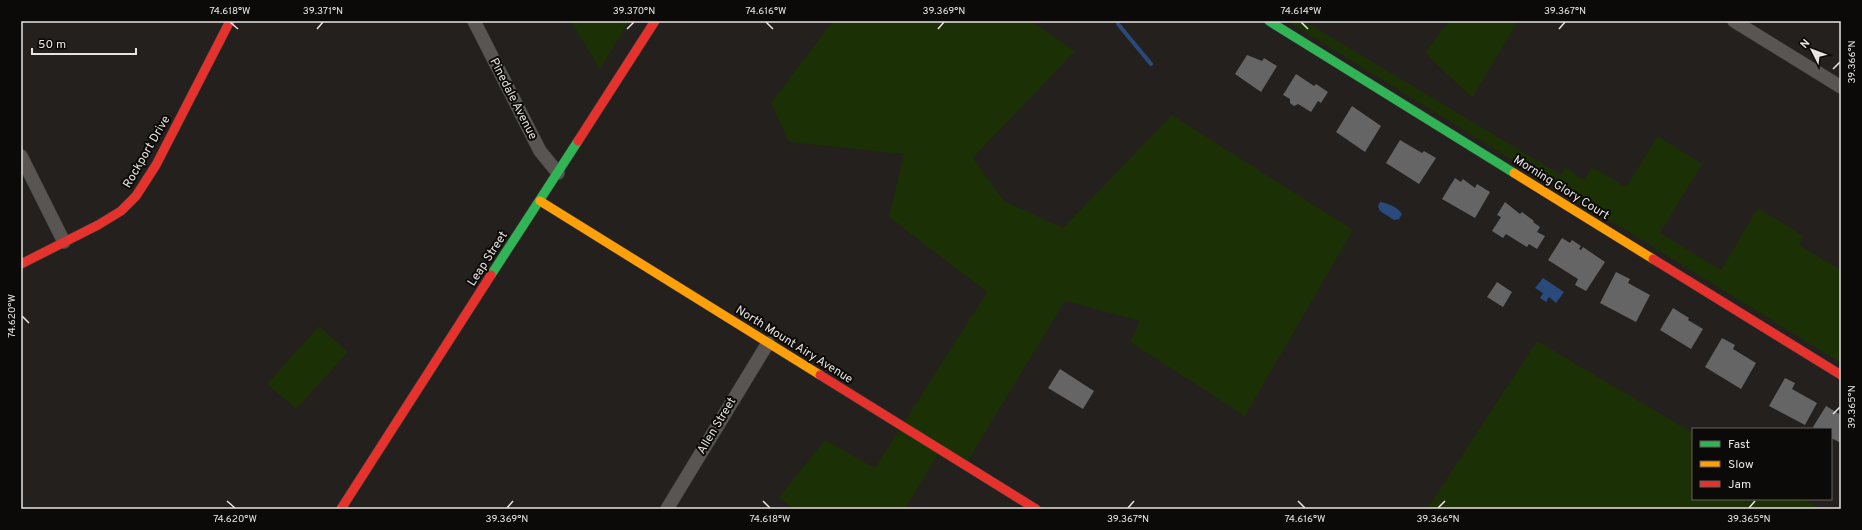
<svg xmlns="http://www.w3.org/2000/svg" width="1862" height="530" font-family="Overpass,sans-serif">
<rect width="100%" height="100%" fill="#23201e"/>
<path fill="#1c3005" d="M571,21h58l-29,48z
M833,21h198l44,30 -102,107 31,43 59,27 109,-113 181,115 -108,186 -115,-74 10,-21 -75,-20 -101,166 -24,-16 -35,58h-112l-14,-12 46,-57 50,28 112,-176 -98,-75 15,-63 -115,-12 -18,-39z
M1287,21h17l257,154 4,-8 19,13 8,-13 34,20 32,-51 44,28 -42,69 61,37 37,-62 45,28 -4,9 42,25v93z
M1449,21h69l-46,77 -47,-45z
M319,326l29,26 -52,57 -29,-25z
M1537,341l156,92v66h110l17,10h-393z"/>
<path fill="#2a4a7c" d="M1380,202c7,1 18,5 22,12l-3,5 -5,1 -14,-9 -2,-5z
M1543,278l21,14 -8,11 -7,-6 -3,5 -6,-4 3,-5 -8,-5z"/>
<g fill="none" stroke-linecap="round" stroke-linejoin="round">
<path stroke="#2a4a7c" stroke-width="4" d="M1118,24l33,40"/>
</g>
<path fill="#666565" d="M1247,55l15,6 2,-3 13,8 -16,26 -26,-18z
M1296,74l18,12 2,-2 12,8 -7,11 -3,-2 -7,11 -13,-8 -4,2 -4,-3v-4l-7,-4z
M1352,106l29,20 -16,26 -29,-20z
M1400,140l22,13 2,-2 12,7 -17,26 -33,-21z
M1455,178l6,4 2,-3 12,9 2,-4 13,8 -15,26 -33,-19z
M1505,202l15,12 2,-2 12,9 -1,1 7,5 -3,5 8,4 -8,13 -8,-5 -2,3 -21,-13 -3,4 -11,-7 9,-14 -4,-2z
M1562,238l8,5 2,-3 9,6 -2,3 2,1 2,-3 22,15 -19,29 -11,-6 3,-6 -30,-19z
M1616,272l14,7 -2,4 22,12 -14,27 -36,-19z
M1497,282l15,10 -9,15 -16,-10z
M1673,308l16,10 -1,2 15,9 -12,20 -31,-19z
M1722,338l13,7 -2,4 23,14 -15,26 -36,-22z
M1060,369l34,22 -11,18 -35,-21z
M1785,378l10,5 -3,6 25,14 -12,22 -36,-19z
M1826,406l15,9v28l-10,-5v-9h-15l-3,-2z"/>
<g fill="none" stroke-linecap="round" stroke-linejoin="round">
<g stroke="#403e3b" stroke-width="14">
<path id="street" d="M474,21l66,130 18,22
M1734,21l107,66
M21,156l43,86
M667,509l101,-166"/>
</g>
<g stroke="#403e3b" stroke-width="10">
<path id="fast" d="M1269,21l245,152
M491,275l87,-134"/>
</g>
<g stroke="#403e3b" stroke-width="10">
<path id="slow" d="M1514,173l139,86
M540,201l280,174"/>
</g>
<g stroke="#403e3b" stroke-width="10">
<path id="jam" d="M578,141l77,-120
M1653,259l188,116
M21,264l77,-39 23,-14 15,-15 20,-31 74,-144
M820,375l216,134
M341,509l150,-234"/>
</g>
<use href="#street" stroke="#585553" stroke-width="13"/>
<use href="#fast" stroke="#30b455" stroke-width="9"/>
<use href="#slow" stroke="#ff9f0a" stroke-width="9"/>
<use href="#jam" stroke="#e5322d" stroke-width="9"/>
</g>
<path fill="none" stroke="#e7e4e1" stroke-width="1.5" d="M230,22l8,7M766,22l7,7M1301,22l7,7M317,29l6,-7M627,29l7,-7M938,29l6,-7M1559,29l6,-7M1833,69l7,-7M22,316l7,7M1833,414l7,-7M227,501l8,7M763,501l7,7M1298,501l7,7M507,508l6,-7M1128,508l6,-7M1438,508l7,-7M1749,508l6,-7"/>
<g text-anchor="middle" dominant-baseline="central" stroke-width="4" stroke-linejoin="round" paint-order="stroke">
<g font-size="12" fill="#e7e4e1" stroke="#0c0a08">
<text transform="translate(513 99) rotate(63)">Pinedale Avenue</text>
<text transform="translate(147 152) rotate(-60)">Rockport Drive</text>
<text transform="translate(1561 188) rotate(32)">Morning Glory Court</text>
<text transform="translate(488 259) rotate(-57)">Leap Street</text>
<text transform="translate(794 345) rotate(32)">North Mount Airy Avenue</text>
<text transform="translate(717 426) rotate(-59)">Allen Street</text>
</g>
</g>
<rect width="1862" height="530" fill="none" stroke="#0c0a08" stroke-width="44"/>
<rect x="1692" y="428" width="140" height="72" fill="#0c0a08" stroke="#64615f"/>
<rect x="1700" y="441" width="20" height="6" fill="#30b455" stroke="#64615f"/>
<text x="1728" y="448" font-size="12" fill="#e7e4e1">Fast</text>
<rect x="1700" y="461" width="20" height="6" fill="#ff9f0a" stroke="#64615f"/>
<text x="1728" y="468" font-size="12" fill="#e7e4e1">Slow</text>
<rect x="1700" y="481" width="20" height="6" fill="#e5322d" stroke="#64615f"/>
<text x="1728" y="488" font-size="12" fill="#e7e4e1">Jam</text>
<g transform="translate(1812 50) rotate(312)" stroke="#0c0a08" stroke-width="3" paint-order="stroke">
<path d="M0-3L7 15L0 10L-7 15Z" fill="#e7e4e1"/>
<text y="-6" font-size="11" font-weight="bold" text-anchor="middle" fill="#e7e4e1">N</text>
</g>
<path d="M32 48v6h104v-6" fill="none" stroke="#e7e4e1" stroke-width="2"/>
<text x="38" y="48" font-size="12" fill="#e7e4e1" stroke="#0c0a08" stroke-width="3" paint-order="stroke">50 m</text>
<rect x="22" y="22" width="1818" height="486" fill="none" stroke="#e7e4e1" stroke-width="1.5"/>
<g font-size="10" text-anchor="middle" fill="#e7e4e1">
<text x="230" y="14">74.618°W</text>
<text x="323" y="14">39.371°N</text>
<text x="634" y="14">39.370°N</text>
<text x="766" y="14">74.616°W</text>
<text x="944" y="14">39.369°N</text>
<text x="1301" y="14">74.614°W</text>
<text x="1565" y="14">39.367°N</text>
<text transform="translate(1851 62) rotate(-90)" y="4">39.366°N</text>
<text transform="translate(11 316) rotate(-90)" y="4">74.620°W</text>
<text transform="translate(1851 407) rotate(-90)" y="4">39.365°N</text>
<text x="235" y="522">74.620°W</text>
<text x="507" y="522">39.369°N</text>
<text x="770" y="522">74.618°W</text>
<text x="1128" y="522">39.367°N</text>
<text x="1305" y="522">74.616°W</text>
<text x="1438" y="522">39.366°N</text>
<text x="1749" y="522">39.365°N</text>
</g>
</svg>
